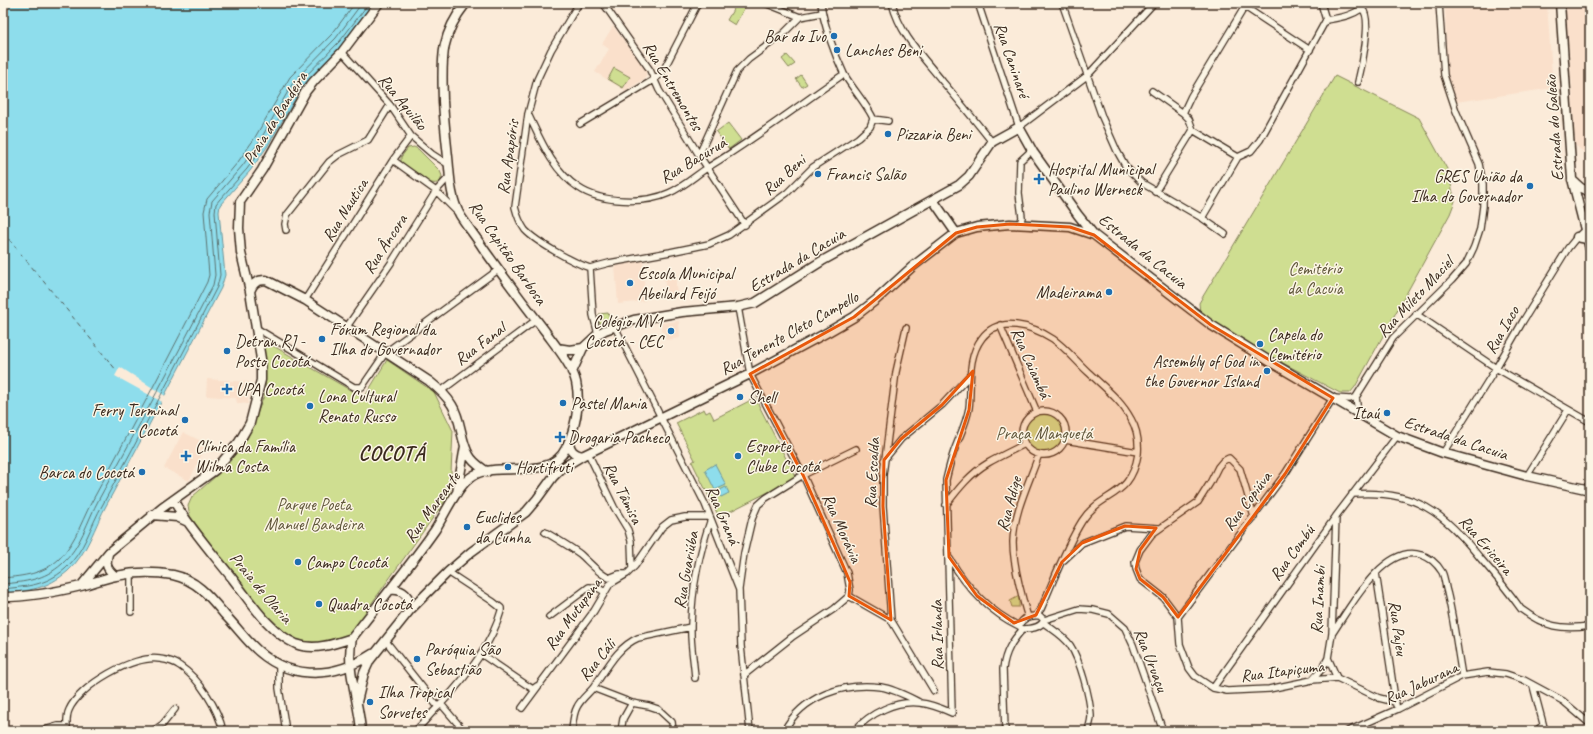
<svg xmlns="http://www.w3.org/2000/svg" width="1593" height="734" font-family="Caveat,sans-serif">
<rect width="100%" height="100%" fill="#fbebd9"/>
<filter id="ink" filterUnits="userSpaceOnUse"><feTurbulence type="fractalNoise" baseFrequency=".025" numOctaves="2"/><feDisplacementMap in="SourceGraphic" scale="8" xChannelSelector="R" yChannelSelector="G"/><feConvolveMatrix kernelMatrix="1 2 1 2 8 2 1 2 1" color-interpolation-filters="sRGB"/></filter>
<g filter="url(#ink)">
<path fill="#fae0cb" d="M1445,3h102l6,85 -97,14 -9,-22z
M1565,3h25v175l-1,-1 -3,-23 -11,-9 -3,-56z
M613,26l33,44v6l-2,3 -18,12 -31,-19 14,-23 -7,-5z
M643,260l2,41 -27,3 -3,-38z
M675,270l2,27 -11,1 -2,-27z
M679,321l1,17 -14,2 -6,-17z
M207,379l42,3 -1,22 -11,-1 -1,-5 -30,-2z
M183,432l24,12 -18,37 -25,-13z"/>
<path fill="#cfde91" stroke="#858458" d="M737,3l9,2 -11,20 -8,-5z
M787,55l8,9 -6,4 -7,-9z
M614,68l16,9 -7,11 -15,-9z
M801,75l6,9 -5,3 -6,-8z
M1335,76l84,42 28,51 8,32 -5,13 -95,173 -5,6h-10l-59,-31 -70,-39 -11,-10 -1,-10z
M728,123l13,17 -12,9 -13,-17z
M414,147l4,2 22,22 2,5 -2,6c-12,6 -27,-10 -36,-16l-3,-4v-5l7,-9z
M608,313l3,10 -9,3 -3,-5v-7z
M263,340l101,58 23,-38 47,32 19,39 -3,63 -86,120 -16,21 -25,8 -24,-2 -13,-8 -22,-21 -26,-31 -48,-65 -2,-10 4,-9 32,-28 23,-30 19,-48z
M755,398l41,80 -77,39 -27,-55 3,-2 -19,-37 28,-14 2,4 4,-2 4,8z
M1024 433a20 20 0 1 1 40 0a20 20 0 1 1-40 0Z
M1019,596v11h-7l-2,-6z"/>
<path fill="#8eddec" stroke="#6d959a" d="M3,3h371l-31,41 -16,18 -25,25 -35,60 -17,24 -30,34 -1,7 6,63 -4,13c-38,72 -75,144 -114,216 -13,23 -19,49 -39,67 -21,18 -39,20 -65,22z
M715,464l11,21 -11,5 -10,-20z
M726,487l3,6 -8,4 -3,-6z"/>
<path fill="#fbebd9" d="M120,367l47,30 -3,6 -49,-27z"/>
<g fill="none" stroke-linecap="round" stroke-linejoin="round">
<path stroke="#5c7270" stroke-width="1" d="M3,578c21,-2 40,-4 56,-19 18,-18 24,-43 37,-65 38,-70 75,-141 111,-212l2,-7 -5,-63 3,-13 31,-37 16,-23 36,-62 42,-43 23,-31
M3,584c22,-2 41,-4 59,-20 19,-17 25,-43 37,-65 39,-71 77,-142 114,-214l2,-10 -5,-63 2,-11 31,-36 16,-23 35,-61 42,-43 26,-35
M3,589c25,-3 42,-3 62,-20 20,-18 25,-43 38,-65 39,-72 77,-145 114,-217l3,-12 -5,-63 1,-8 4,-5 27,-30 17,-24 34,-61 42,-43 29,-38"/>
<path stroke="#505752" stroke-width="1" stroke-dasharray="5 4" stroke-linecap="butt" d="M3,232l114,139"/>
<g stroke="#3b2a1e" stroke-width="8">
<path id="street" d="M579,3l-28,47 -14,30 -9,34 -13,93c2,8 5,16 10,23 11,12 49,33 65,38
M603,3l47,67 9,20 40,65 46,70
M765,3l35,14
M892,3c8,32 31,54 51,79 17,20 33,40 49,60
M978,3l41,124 69,-52 66,-72
M1062,3l40,114 15,34 9,16 16,16 60,35 23,16
M1245,7l65,43
M1326,20c13,-2 33,-5 40,-17
M342,52l48,53 21,31 21,18 17,11
M1358,82c3,-12 15,-65 4,-73
M1152,91l31,22 6,6 4,11 45,27
M1183,113l8,-17 56,-93
M528,114c13,27 25,57 51,74 22,15 66,16 90,5 14,-6 26,-17 38,-25 48,-29 92,-63 137,-94
M873,119l15,2
M580,124l75,-45 7,-6 36,-70
M699,155l38,-84 12,-12 34,-25 17,-17 22,-4
M393,160l43,31 20,20
M1155,192l38,-62
M1202,218l36,-61 13,-6 9,-11 66,-120 -5,-17
M1020,225l2,-8 -3,-24 1,-32 12,-11
M286,230l-1,-6 2,-9 42,-53 9,-7 30,-15 22,-35
M590,268l19,-5 61,-11 39,-8 20,-9 58,-42 26,-26 45,-29 12,-11 3,-8 -1,-3c-8,-15 -20,-28 -28,-42 -9,-19 -21,-51 -23,-71
M590,268l3,47 5,19
M305,300l88,-140 18,-24
M738,307l12,67 53,101 44,98 3,17 -1,6 -15,13 -42,28 -48,38
M1416,314l80,54 94,54
M1000,325l37,87
M615,327l90,177 34,86 2,56 9,85
M256,328l98,59h8l24,-35 112,-82
M346,328l45,-65 45,-72 13,-14
M441,391l95,-71
M1356,397l2,15
M1022 433a22 22 0 1 1 44 0a22 22 0 1 1-44 0Z
M1065,440l73,12
M588,453l26,54 14,23 3,11 1,28
M1443,453l53,-85 27,-47 45,-73 9,-11 13,-12
M884,460l17,-21 41,-34 28,-30
M1527,476l41,-66
M1352,494c63,-5 91,18 129,65 14,16 28,33 40,50 24,18 40,21 69,17
M946,505c12,-16 25,-32 42,-42 12,-7 25,-13 37,-19
M1254,517l-14,-48 -11,-11 -6,3 -5,6 -8,16 -12,19 -46,32 -12,16 -5,12 1,7 4,10 23,18 15,20 2,27 9,24 6,8 18,12 14,3 42,-2 43,-9 25,-2 42,20 16,4
M545,532c12,7 24,14 35,22 9,8 19,20 29,24l10,-4h6
M950,559c17,29 38,52 69,67
M1064,560l18,-17 43,-17 34,2
M1376,573l20,132
M131,574v38
M739,589l5,-36 8,-34 6,-14 8,-7 37,-23 53,-26
M849,596l42,24 43,71
M549,617l40,-30 9,1 7,4
M1028,617c-4,-11 -6,-22 -9,-33 -3,-13 -6,-28 -6,-42 1,-31 16,-59 26,-88
M1178,617l107,-143 48,-76 17,1 6,-2 37,-59 59,-58 14,-16 8,-17 6,-18 3,-23v-22l-4,-20 -23,-53 -12,-36 -5,-72
M891,620l-8,-114v-31l13,-103 10,-44
M1044,620l35,-11 14,1 16,4 16,14 8,17 30,86
M1044,623c9,7 19,12 26,22 10,15 20,52 21,71 0,5 -2,10 -3,15
M1021,628l-2,-3c5,-8 12,-10 21,-9l4,4
M1023,629c8,0 18,-1 21,-9
M1332,634c17,-25 52,-91 89,-79 9,2 16,9 21,17 3,6 3,14 5,20 7,28 10,56 15,84
M385,640l53,67
M481,654l47,32 5,3 4,-3
M1328,658l9,20
M279,664v24l7,43
M695,678c-1,-17 -5,-35 -4,-53 1,-36 8,-72 20,-106
M1312,680l10,-11 6,-11 4,-24 4,-118
M1533,686l12,45
M593,688l39,15 17,3 9,3 14,13 1,9
M1213,688l123,-172 61,-80
M441,704l23,27
M522,708l72,-97 16,-27 17,-10 8,-8 27,-39 9,-7 14,-3h25
M41,731l17,-5h9
M67,731c0,-7 -1,-15 2,-21 10,-24 65,-56 91,-51 7,1 15,3 20,7 20,13 38,43 43,65
M153,731l10,-7 12,-15
M415,731c9,-8 15,-17 24,-25 25,-26 52,-59 62,-95v-3l-9,-7 -44,-29
M572,731c1,-8 1,-17 5,-24 4,-8 11,-13 16,-19 13,-18 24,-41 45,-50l53,-11
M621,731l2,-12 9,-16
M784,731c18,-35 60,-49 97,-44 13,2 26,9 38,15
M854,731c16,-18 42,-31 66,-28 11,1 23,6 32,10l-6,-233c2,-8 4,-17 7,-26 5,-15 13,-29 16,-46 3,-23 -3,-49 13,-70 17,-23 51,-12 71,1 13,9 24,23 35,33 16,15 33,28 43,47 6,10 8,23 7,35 -7,45 -37,37 -56,67 -17,27 -28,59 -41,88l-5,6
M1005,731l-2,-62c2,-17 9,-28 20,-40
M1348,731l50,-22 64,-33 26,-4 18,2 18,6 39,21 27,23
M1536,731l7,-6"/>
</g>
<g stroke="#3b2a1e" stroke-width="11">
<path id="secondary" d="M1560,3l12,176 18,70
M1572,180l9,8 9,4
M933,200l23,33
M1577,237l10,2
M250,291c3,-8 7,-11 16,-11l39,20 124,81c9,7 17,14 23,24 10,16 8,35 17,50 4,8 12,12 18,17
M557,348l13,2 13,-2
M572,372l11,-24 15,-14 7,-4 29,-10 48,-8 56,-5 17,-4 67,-42 137,-76 10,-9 23,-34 27,-15 14,25 45,63 16,20 117,90 63,39 123,72 46,17 84,23 63,14
M569,442c1,8 4,12 13,14
M457,493l8,-47
M173,500c17,28 39,53 59,78 17,22 38,55 64,66 18,7 38,0 56,-6
M152,515l25,2 9,4
M108,554c-3,11 -1,15 7,22
M81,586l28,-34 53,-44 53,-38 24,-28 11,-19 11,-43v-21l-11,-68 -9,-38 -2,-25 1,-26 22,-32 44,-79 8,-10 28,-29 37,-49
M390,590c13,-2 21,7 20,20
M3,597c26,0 53,-5 78,-11 12,-3 23,-8 35,-10 18,-4 39,-4 57,-1 24,5 37,22 52,40 9,9 17,20 26,29 35,37 81,36 121,10
M357,702l7,-29 6,-13 40,-50 38,-38 23,-20 55,-40 11,-13 16,-22 9,-9 20,-12 168,-82 78,-42 26,-15 22,-17 36,-33 44,-34 21,-6 33,-3 60,3 24,8
M361,731c-2,-31 -16,-62 -9,-93 28,-36 57,-71 83,-108 10,-16 23,-46 39,-55 26,-14 76,7 92,-27 9,-19 15,-44 10,-66 -4,-17 -21,-37 -31,-51 -21,-27 -42,-55 -62,-83 -7,-11 -16,-22 -23,-33 -10,-18 -10,-39 -12,-58 -2,-19 -4,-37 -5,-56 -1,-41 -4,-64 23,-98"/>
</g>
<use href="#street" stroke="#fcf5e5" stroke-width="5.5"/>
<use href="#secondary" stroke="#fcf5e5" stroke-width="8"/>
</g>
</g>
<path fill="#e8590c" fill-opacity="0.2" stroke="#e8590c" stroke-width="3" stroke-linejoin="round" d="M1010,224l60,3 24,8 117,90 122,73 -48,76 -107,143 -15,-20 -23,-18 -4,-10 4,-19 16,-22 -31,-2 -43,17 -20,19 -26,53 -22,8 -37,-27 -28,-39 -3,-77 23,-70 4,-39 -31,34 -41,34 -17,21 -1,46 8,114 -42,-24 1,-14 -15,-35 -32,-72 -53,-101 104,-57 102,-84 21,-6z"/>
<g fill="#1f6fb2" stroke="#fcf5e5" stroke-width="1.5">
<circle cx="834" cy="36" r="4"/>
<circle cx="837" cy="50" r="4"/>
<circle cx="888" cy="134" r="4"/>
<circle cx="818" cy="174" r="4"/>
<path d="M1037 173h4v4h4v4h-4v4h-4v-4h-4v-4h4z"/>
<circle cx="1530" cy="186" r="4"/>
<circle cx="630" cy="283" r="4"/>
<circle cx="1109" cy="292" r="4"/>
<circle cx="671" cy="331" r="4"/>
<circle cx="322" cy="339" r="4"/>
<circle cx="1260" cy="344" r="4"/>
<circle cx="227" cy="351" r="4"/>
<circle cx="1267" cy="371" r="4"/>
<path d="M225 383h4v4h4v4h-4v4h-4v-4h-4v-4h4z"/>
<circle cx="740" cy="397" r="4"/>
<circle cx="563" cy="403" r="4"/>
<circle cx="310" cy="406" r="4"/>
<circle cx="1387" cy="413" r="4"/>
<circle cx="185" cy="420" r="4"/>
<path d="M558 431h4v4h4v4h-4v4h-4v-4h-4v-4h4z"/>
<path d="M184 450h4v4h4v4h-4v4h-4v-4h-4v-4h4z"/>
<circle cx="738" cy="456" r="4"/>
<circle cx="508" cy="467" r="4"/>
<circle cx="142" cy="472" r="4"/>
<circle cx="467" cy="527" r="4"/>
<circle cx="298" cy="562" r="4"/>
<circle cx="319" cy="604" r="4"/>
<circle cx="417" cy="659" r="4"/>
<circle cx="370" cy="702" r="4"/>
</g>
<g text-anchor="middle" dominant-baseline="central" stroke-width="3" stroke-linejoin="round" paint-order="stroke">
<g font-size="17" fill="#3b2a1e" stroke="#fcf5e5" text-anchor="start">
<text x="826" y="36" text-anchor="end">Bar do Ivo</text>
<text x="845" y="50">Lanches Beni</text>
<text x="896" y="134">Pizzaria Beni</text>
<text x="1048" y="169">Hospital Municipal<tspan x="1048" dy="20">Paulino Werneck</tspan></text>
<text x="826" y="174">Francis Salão</text>
<text x="1522" y="176" text-anchor="end">GRES União da<tspan x="1522" dy="20">Ilha do Governador</tspan></text>
<text x="638" y="273">Escola Municipal<tspan x="638" dy="20">Abeilard Feijó</tspan></text>
<text x="1101" y="292" text-anchor="end">Madeirama</text>
<text x="663" y="321" text-anchor="end">Colégio MV1<tspan x="663" dy="20">Cocotá - CEC</tspan></text>
<text x="330" y="329">Fórum Regional da<tspan x="330" dy="20">Ilha do Governador</tspan></text>
<text x="1268" y="334">Capela do<tspan x="1268" dy="20">Cemitério</tspan></text>
<text x="235" y="341">Detran RJ -<tspan x="235" dy="20">Posto Cocotá</tspan></text>
<text x="1259" y="361" text-anchor="end">Assembly of God in<tspan x="1259" dy="20">the Governor Island</tspan></text>
<text x="236" y="389">UPA Cocotá</text>
<text x="318" y="396">Lona Cultural<tspan x="318" dy="20">Renato Russo</tspan></text>
<text x="748" y="397">Shell</text>
<text x="571" y="403">Pastel Mania</text>
<text x="177" y="410" text-anchor="end">Ferry Terminal<tspan x="177" dy="20">- Cocotá</tspan></text>
<text x="1379" y="413" text-anchor="end">Itaú</text>
<text x="568" y="437">Drogaria Pacheco</text>
<text x="195" y="446">Clínica da Família<tspan x="195" dy="20">Wilma Costa</tspan></text>
<text x="746" y="446">Esporte<tspan x="746" dy="20">Clube Cocotá</tspan></text>
<text x="516" y="467">Hortifruti</text>
<text x="134" y="472" text-anchor="end">Barca do Cocotá</text>
<text x="475" y="517">Euclides<tspan x="475" dy="20">da Cunha</tspan></text>
<text x="306" y="562">Campo Cocotá</text>
<text x="327" y="604">Quadra Cocotá</text>
<text x="425" y="649">Paróquia São<tspan x="425" dy="20">Sebastião</tspan></text>
<text x="378" y="692">Ilha Tropical<tspan x="378" dy="20">Sorvetes</tspan></text>
</g>
<g font-size="17" fill="#3b2a1e" stroke="#fcf5e5">
<text transform="translate(1012 60) rotate(71)">Rua Caninaré</text>
<text transform="translate(673 86) rotate(59)">Rua Entremontes</text>
<text transform="translate(403 102) rotate(51)">Rua Aquilão</text>
<text transform="translate(275 118) rotate(-58)">Praia da Bandeira</text>
<text transform="translate(1554 128) rotate(-94)">Estrada do Galeão</text>
<text transform="translate(508 157) rotate(-82)">Rua Apapóris</text>
<text transform="translate(693 160) rotate(-31)">Rua Bacuruá</text>
<text transform="translate(784 175) rotate(-42)">Rua Beni</text>
<text transform="translate(345 210) rotate(-58)">Rua Nautica</text>
<text transform="translate(385 244) rotate(-57)">Rua Âncora</text>
<text transform="translate(1143 251) rotate(39)">Estrada da Cacuia</text>
<text transform="translate(508 253) rotate(55)">Rua Capitão Barbosa</text>
<text transform="translate(797 260) rotate(-31)">Estrada da Cacuia</text>
<text transform="translate(1415 297) rotate(-47)">Rua Mileto Maciel</text>
<text transform="translate(1502 330) rotate(-60)">Rua Iaco</text>
<text transform="translate(789 333) rotate(-29)">Rua Tenente Cleto Campello</text>
<text transform="translate(480 344) rotate(-37)">Rua Fanal</text>
<text transform="translate(1031 363) rotate(66)">Rua Caiambá</text>
<text transform="translate(1456 438) rotate(18)">Estrada da Cacuia</text>
<text transform="translate(872 473) rotate(-87)">Rua Escalda</text>
<text transform="translate(623 493) rotate(63)">Rua Tâmisa</text>
<text transform="translate(1247 501) rotate(-53)">Rua Copiúva</text>
<text transform="translate(1009 504) rotate(-75)">Rua Adige</text>
<text transform="translate(432 507) rotate(-54)">Rua Mareante</text>
<text transform="translate(723 515) rotate(67)">Rua Graná</text>
<text transform="translate(842 528) rotate(66)">Rua Morávia</text>
<text transform="translate(1486 545) rotate(49)">Rua Ericeira</text>
<text transform="translate(1292 553) rotate(-54)">Rua Combú</text>
<text transform="translate(686 570) rotate(-80)">Rua Guariúba</text>
<text transform="translate(261 588) rotate(50)">Praia de Olaria</text>
<text transform="translate(1318 600) rotate(-87)">Rua Inambi</text>
<text transform="translate(573 614) rotate(-54)">Rua Mutupana</text>
<text transform="translate(1398 628) rotate(82)">Rua Pajeu</text>
<text transform="translate(937 635) rotate(-91)">Rua Irlanda</text>
<text transform="translate(597 660) rotate(-51)">Rua Cáli</text>
<text transform="translate(1151 660) rotate(69)">Rua Uruaçu</text>
<text transform="translate(1282 671) rotate(-7)">Rua Itapiçuma</text>
<text transform="translate(1421 683) rotate(-25)">Rua Jaburana</text>
</g>
<g font-size="17" fill="#60573b" stroke="#fcf5e5">
<text x="1315" y="268">Cemitério<tspan x="1315" dy="20">da Cacuia</tspan></text>
<text x="1044" y="433">Praça Manguetá</text>
<text x="314" y="504">Parque Poeta<tspan x="314" dy="20">Manuel Bandeira</tspan></text>
</g>
<g font-size="21" font-weight="bold" letter-spacing="1" fill="#3b2a1e" stroke="#fcf5e5">
<text x="392" y="453">COCOTÁ</text>
</g>
</g>
<rect width="1593" height="734" fill="none" stroke="#fcf5e5" stroke-width="16"/>
<rect x="8" y="8" width="1577" height="718" fill="none" stroke="#3b2a1e" stroke-width="1.5" filter="url(#ink)"/>
</svg>
